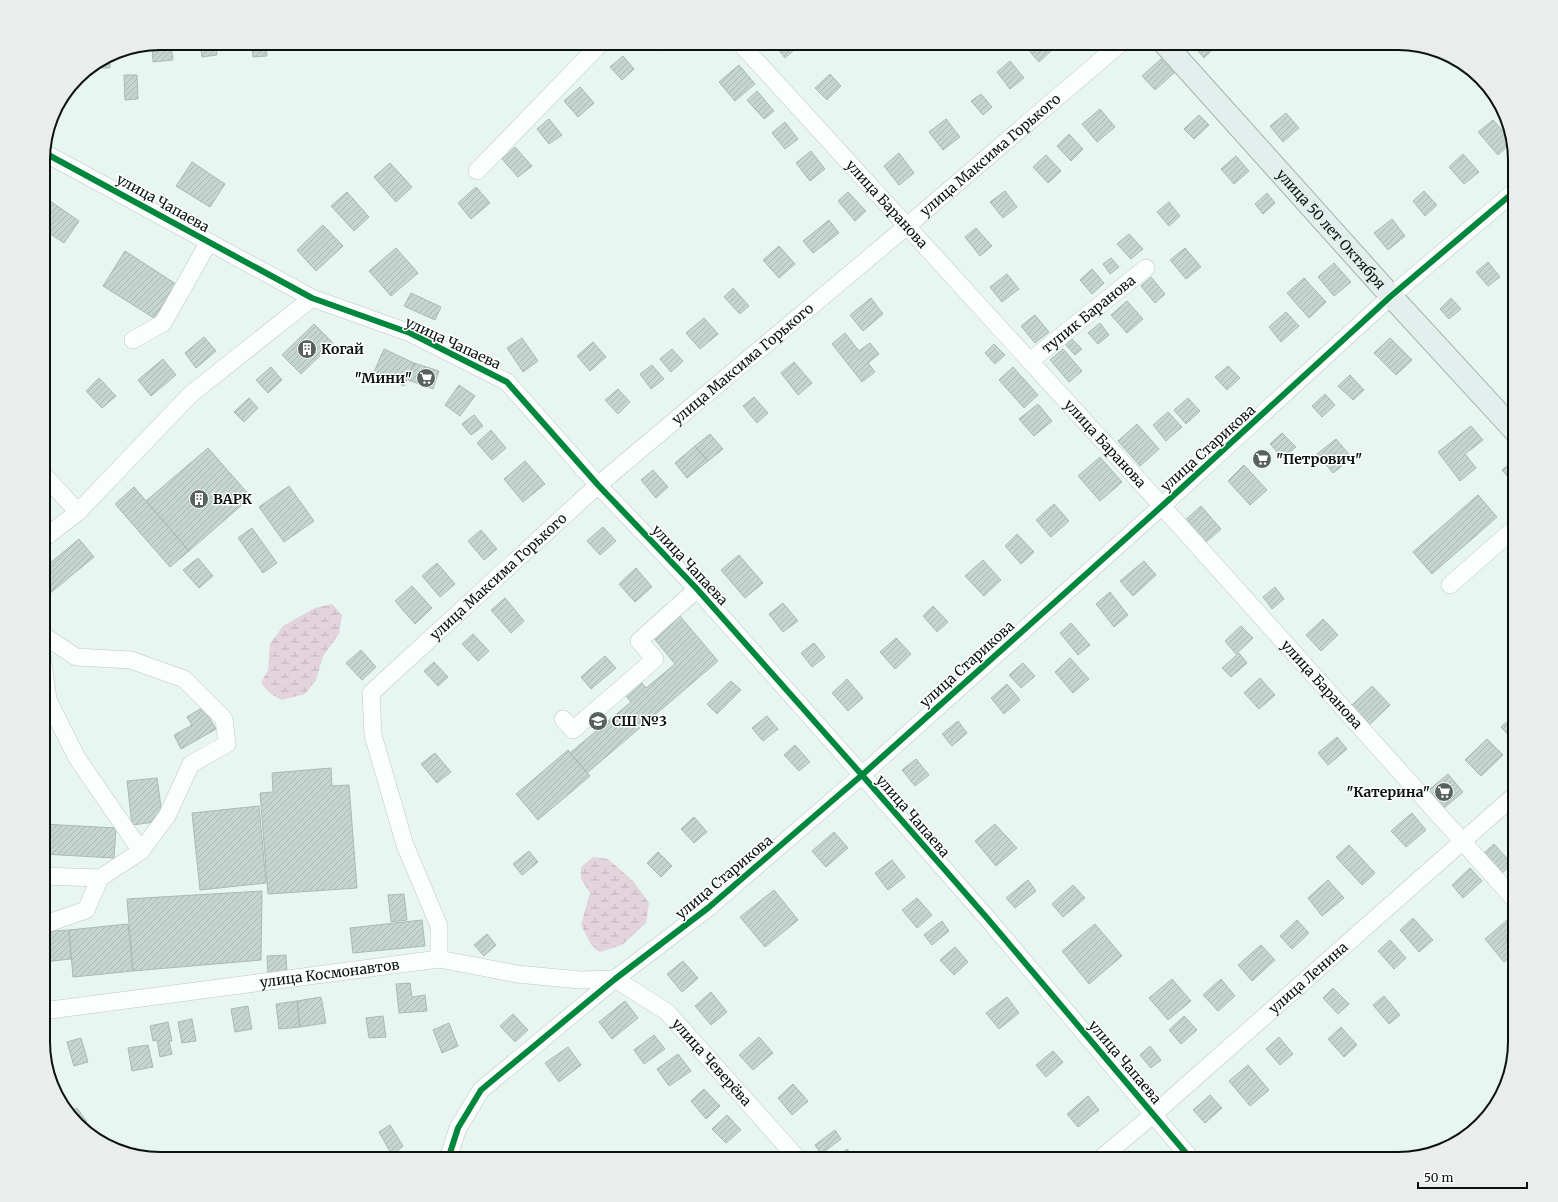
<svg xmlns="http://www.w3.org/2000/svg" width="1558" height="1202" font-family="Merriweather,serif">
<defs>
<pattern id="wetland-marsh" width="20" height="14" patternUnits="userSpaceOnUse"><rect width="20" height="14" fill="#e2d3dc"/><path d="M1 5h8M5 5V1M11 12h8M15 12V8" fill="none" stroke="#c1b4bc"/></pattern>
<pattern id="building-hatch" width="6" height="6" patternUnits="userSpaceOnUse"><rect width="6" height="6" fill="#c5d6d1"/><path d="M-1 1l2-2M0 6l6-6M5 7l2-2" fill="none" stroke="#a8b7b2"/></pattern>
</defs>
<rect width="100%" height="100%" fill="#e7f6f1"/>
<path fill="url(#wetland-marsh)" d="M332,604l10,11 -3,19 -16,22 -7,24 -11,14 -23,6 -11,-6 -10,-11 7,-13 2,-26 13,-18 32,-18z
M593,857l15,2 25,22 16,22 -3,20 -24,22 -22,7 -8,-6 -11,-21 9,-32 -9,-14v-12z"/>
<path fill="url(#building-hatch)" stroke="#adb8b4" d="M160,43h11l2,17 -20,2 -1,-17z
M200,43h15l2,12 -15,2z
M252,43h14l1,13 -14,1z
M296,43h17l1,2 -17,2z
M331,43h16l1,2 -17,2z
M650,43h16l-9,8z
M773,43h29l-17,15z
M1028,43h19l6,6 -14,13 -14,-16z
M1191,43h28l-15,15z
M110,56v12h-19z
M623,56l11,13 -12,11 -12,-13z
M1161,59l13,14 -19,17 -13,-14z
M1010,61l14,17 -14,11 -13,-17z
M739,65l16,19 -20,17 -16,-19z
M830,74l11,12 -14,14 -12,-12z
M124,75h13l1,24 -13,1z
M580,87l14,16 -16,14 -14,-16z
M757,91l17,20 -10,8 -17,-19z
M981,94l11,13 -9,8 -12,-14z
M1100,109l15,18 -18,15 -15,-18z
M1286,113l13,15 -16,14 -13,-16z
M1199,115l10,10 -15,14 -10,-10z
M549,119l13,16 -13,9 -12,-15z
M946,119l14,18 -17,13 -14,-18z
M1493,120l17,19 1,4 -13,12 -20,-23z
M785,122l13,17 -13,10 -13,-16z
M1069,134l14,15 -12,12 -14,-15z
M515,147l17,19 -14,11 -16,-18z
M811,151l14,18 -15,12 -14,-18z
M899,153l15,20 -15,12 -15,-19z
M1463,154l16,18 -15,12 -15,-17z
M1046,155l15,16 -13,12 -15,-16z
M1236,156l13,15 -15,13 -13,-15z
M192,162l33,22 -15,23 -34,-21z
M390,163l22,24 -16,15 -22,-25z
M476,187l14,16 -19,16 -13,-16z
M1005,191l12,16 -14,11 -13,-16z
M1424,191l13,14 -12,11 -12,-15z
M347,192l22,25 -15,14 -23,-25z
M848,192l18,19 -11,10 -17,-20z
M1267,193l8,10 -12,11 -8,-10z
M50,201l29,20 -15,22 -21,-14v-19z
M1169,202l11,14 -11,10 -12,-14z
M1392,219l13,17 -17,14 -14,-17z
M829,220l10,13 -26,20 -10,-12z
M323,225l20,21 -27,25 -19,-21z
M976,228l16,18 -12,10 -15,-19z
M1129,234l14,15 -12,10 -14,-15z
M1515,241v16l-8,-9z
M779,246l16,18 -16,14 -16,-18z
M396,248l22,25 -27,23 -22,-25z
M1185,248l16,19 -15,12 -16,-19z
M125,251l51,33 -22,34 -51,-32z
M1111,258l8,9 -9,7 -7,-10z
M1488,262l12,15 -12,9 -12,-14z
M1334,263l17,19 -17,14 -16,-19z
M1092,269l12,14 -12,11 -12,-14z
M1007,274l12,15 -17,13 -12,-15z
M1151,277l14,17 -10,9 -14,-17z
M1304,278l22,24 -17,16 -22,-25z
M733,288l16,18 -9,8 -16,-17z
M411,293l30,14 -6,13 -31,-14z
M871,298l12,16 -20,17 -13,-16z
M1451,298l10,11 -12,10 -9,-10z
M1127,301l16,18 -16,14 -16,-18z
M1286,312l13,14 -18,16 -12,-15z
M1035,315l14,17 -14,11 -14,-17z
M704,318l14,16 -18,15 -14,-16z
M1100,323l9,12 -11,9 -10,-11z
M314,324l19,19 -32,31 -19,-19z
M845,333l14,18 11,-8 9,11 -11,9 7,9 -13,10 -30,-38z
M204,337l12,14 -20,17 -11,-15z
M522,338l16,23 -15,11 -16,-24z
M1390,338l22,22 -16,15 -22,-22z
M1072,339l10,10 -7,6 -9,-10z
M593,342l13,15 -16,14 -13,-15z
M994,344l11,11 -10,9 -10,-11z
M384,349l30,14 -10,23 -30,-14z
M672,349l11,12 -12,11 -11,-13z
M1063,349l19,22 -13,11 -19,-22z
M163,359l13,16 -25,21 -13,-16z
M794,362l18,21 -14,12 -17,-22z
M414,363l25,8 -6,18 -25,-9z
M1515,363v18l-5,-7z
M652,365l12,14 -13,10 -11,-15z
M1228,366l12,12 -13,12 -12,-13z
M271,367l11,13 -14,13 -12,-13z
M1013,367l25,28 -14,13 -25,-28z
M1350,375l14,15 -11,10 -15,-14z
M99,378l17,18 -14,12 -16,-17z
M459,385l16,11 -15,20 -15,-11z
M618,389l12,13 -12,12 -13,-14z
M1325,394l10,11 -13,12 -10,-11z
M754,397l14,16 -11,10 -14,-17z
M249,398l9,10 -14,14 -10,-10z
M1188,398l12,13 -14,13 -12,-14z
M1038,404l14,17 -18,15 -15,-17z
M1168,412l14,15 -16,14 -13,-16z
M474,415l9,11 -12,9 -9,-11z
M1137,424l22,25 -19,17 -22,-25z
M1471,426l12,14 -18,14 11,14 -16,13 -22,-29z
M491,430l15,18 -14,12 -15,-17z
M1282,433l14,14 -13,11 -13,-14z
M710,434l13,15 -15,12 -13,-15z
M1336,439l16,19 -19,15 -16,-19z
M695,446l13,15 -21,17 -12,-15z
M208,448l43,49 -62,54 -43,-50z
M1100,457l22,25 -22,19 -22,-25z
M1514,460l1,2v23l-13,-15z
M525,461l20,23 -22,18 -19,-23z
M1244,465l23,25 -17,15 -22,-24z
M653,470l15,17 -12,11 -15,-18z
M289,486l25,35 -30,21 -25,-35z
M134,487l55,64 -19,16 -55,-63z
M1478,495l19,22 -65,57 -19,-22z
M1054,504l15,17 -18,16 -15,-17z
M1201,506l20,23 -17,15 -20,-23z
M603,527l13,14 -16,14 -13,-14z
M252,528l25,35 -14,10 -25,-35z
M481,530l16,19 -13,11 -16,-19z
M1017,534l17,18 -13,12 -16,-18z
M79,539l15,18 -51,42v-30z
M739,555l24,28 -18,15 -24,-28z
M198,558l15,18 -14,12 -16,-18z
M983,560l18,20 -17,16 -19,-20z
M1144,561l12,14 -23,21 -13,-15z
M437,563l18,21 -15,13 -18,-21z
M636,568l16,19 -17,15 -16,-18z
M412,586l20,22 -17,16 -20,-23z
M1275,587l9,12 -12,10 -9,-12z
M1110,592l18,23 -14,12 -18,-23z
M505,598l19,23 -13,12 -20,-23z
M783,603l15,18 -15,11 -14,-18z
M933,606l15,16 -11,10 -14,-16z
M679,615l39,46 -131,112 -17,-20 61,-51 -6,-7 16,-13 5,6 29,-24 -22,-27z
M1323,619l15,16 -17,16 -15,-16z
M1071,623l19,22 -12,10 -18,-22z
M1241,626l12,12 -17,16 -11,-13z
M473,634l16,17 -11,10 -16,-17z
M896,638l15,16 -16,15 -15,-17z
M814,643l11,14 -13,10 -11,-14z
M361,650l15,17 -14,13 -16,-17z
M1239,653l8,10 -16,14 -9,-9z
M605,656l11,12 -25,21 -10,-12z
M1070,658l19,21 -16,14 -18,-21z
M434,662l14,15 -10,9 -14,-15z
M1023,663l12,13 -14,12 -12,-13z
M1260,678l15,17 -16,14 -15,-16z
M847,679l16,19 -15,13 -16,-18z
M731,681l10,9 -24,24 -10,-10z
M1007,684l13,16 -16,14 -13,-16z
M1372,686l18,19 -22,21 -18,-19z
M203,707l13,22 -35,20 -7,-14 18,-10 -5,-8z
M1515,715v27l-14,-15z
M767,716l11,13 -15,12 -11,-13z
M958,721l9,12 -15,13 -10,-12z
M1337,737l10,12 -19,16 -10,-12z
M1487,739l16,16 -22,21 -16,-16z
M795,745l15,17 -11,9 -15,-16z
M568,750l22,26 -52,44 -22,-26z
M435,753l16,19 -14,11 -16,-19z
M916,759l13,16 -14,11 -13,-16z
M331,768l1,18 17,-1 8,103 -89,6 -8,-101 13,-1 -1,-19z
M1448,774l15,18 -19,16 -15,-18z
M157,778l6,43 -31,4 -5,-44z
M259,806l7,77 -66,7 -8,-77z
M1412,813l14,17 -20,17 -15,-16z
M694,817l13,15 -13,11 -13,-14z
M43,824l73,4 -2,30 -71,-4z
M995,824l22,24 -21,18 -21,-25z
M834,832l14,16 -22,19 -14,-16z
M1494,844l18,20 -10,9 -18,-20z
M1349,845l26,28 -13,12 -26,-28z
M529,851l9,11 -16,13 -9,-11z
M658,852l14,14 -11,11 -14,-14z
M892,860l13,17 -17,13 -13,-17z
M1470,868l12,13 -19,17 -11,-13z
M1028,880l8,11 -21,17 -9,-10z
M1328,880l16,18 -22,18 -14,-18z
M1073,885l12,13 -22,19 -11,-13z
M774,890l24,30 -33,27 -25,-30z
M262,891l-1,69 -128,11 -6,-72z
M404,894l3,26 -16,2 -3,-27z
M917,898l15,17 -15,13 -15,-18z
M1513,915l2,2v14l-9,8 9,11v3l-11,9 -19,-23z
M1413,918l20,22 -14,12 -19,-22z
M422,920l3,26 -72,7 -3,-25z
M1297,920l12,13 -17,16 -12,-13z
M942,921l7,10 -17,14 -8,-10z
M128,924l5,47 -60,6 -4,-47z
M1095,924l27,32 -33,28 -27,-33z
M69,930l2,29 -28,3v-30z
M487,934l9,11 -12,11 -10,-11z
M1390,940l16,18 -12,11 -16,-18z
M1261,945l14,15 -23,21 -14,-16z
M955,947l13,15 -14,13 -14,-15z
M286,955l1,19 -19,1 -1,-19z
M683,961l15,17 -16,14 -15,-18z
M1172,979l19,22 -23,19 -19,-22z
M1221,979l14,17 -17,15 -15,-16z
M410,983l2,14 13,-2 2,16 -28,2 -3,-29z
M1333,988l16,16 -11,10 -15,-16z
M711,992l16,20 -16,13 -16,-19z
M1384,996l16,19 -11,9 -16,-19z
M321,997l5,26 -26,4 -3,-26z
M1007,997l12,16 -20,16 -13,-16z
M297,1001l3,26 -21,2 -3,-25z
M625,1001l13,17 -26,21 -13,-17z
M248,1006l4,23 -17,3 -4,-23z
M513,1014l15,16 -13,12 -15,-16z
M383,1016l3,21 -17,1 -3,-20z
M1184,1016l13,14 -16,14 -12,-14z
M192,1019l4,22 -14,2 -4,-21z
M168,1022l4,19h-3l3,13 -12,3 -3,-17 -4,1 -3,-15z
M449,1023l9,23 -16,7 -9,-23z
M1341,1027l16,18 -13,12 -16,-18z
M654,1035l11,14 -21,15 -10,-14z
M759,1037l14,16 -20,17 -14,-15z
M1279,1037l14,17 -13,11 -14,-16z
M81,1038l7,24 -14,4 -7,-24z
M148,1045l5,22 -21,4 -4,-23z
M1150,1046l11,14 -10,8 -11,-13z
M568,1047l13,18 -22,17 -14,-19z
M1053,1051l10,11 -17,15 -10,-12z
M678,1054l13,17 -22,15 -12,-17z
M1248,1065l21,25 -19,16 -21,-25z
M793,1084l15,17 -16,14 -14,-17z
M704,1089l16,17 -14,13 -15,-18z
M1210,1095l12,13 -17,15 -12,-13z
M1088,1096l11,14 -21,17 -11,-13z
M77,1108l10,14 -5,4 -12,-14z
M727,1115l14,15 -15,13 -14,-14z
M390,1125l13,21 -11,9 -13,-23z
M835,1130l6,9 -20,15 -6,-9z
M847,1149l9,10h-22z"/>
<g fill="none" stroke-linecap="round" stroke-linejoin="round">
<g stroke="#bdc8c4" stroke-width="18">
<g id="minor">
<path id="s1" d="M740,43l422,463 353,394"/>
<path d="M43,152l269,146 98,35 97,49 91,103 99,104 165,186 125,143 204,241"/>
<path d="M477,171l124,-128"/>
<path d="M133,340l30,-17 46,-81"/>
<path id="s2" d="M1030,361l116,-93"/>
<path d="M43,474l35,38 113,-118 121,-96"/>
<path d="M43,539l35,-27"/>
<path d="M1450,585l65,-57"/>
<path d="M43,635l33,22 55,3 53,19 40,40 3,25 -36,20 -24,52 -26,35 -41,27 -57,-2"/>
<path d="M43,661l5,39 29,58 64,93"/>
<path d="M563,719l10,11 82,-71 -16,-18 58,-52"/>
<path d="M43,925l43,-15 14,-32"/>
<path id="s3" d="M439,959v-33l-34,-81 -32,-110 -2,-42 227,-208 309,-259 214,-183"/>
<path id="s4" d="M43,1011l396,-52 78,15 63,6 35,-1 52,33 131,147"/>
<path d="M448,1159l10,-31 23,-38 134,-111 93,-71 154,-133 300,-269 229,-210 124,-105"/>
<path id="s5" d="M1100,1159l54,-45 361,-319"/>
</g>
</g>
<g stroke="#9db5ae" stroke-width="24">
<g id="major">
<path id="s6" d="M1164,43l227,253 124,135"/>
</g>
</g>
<use href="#minor" stroke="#fbfefd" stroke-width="17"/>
<use href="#major" stroke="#e4efed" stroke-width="22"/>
<g stroke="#fff" stroke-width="8">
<path id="cycleway" d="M43,152l269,146 98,35 97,49 91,103 99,104 165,186 125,143 204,241
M448,1159l10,-31 23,-38 134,-111 93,-71 154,-133 300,-269 229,-210 124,-105"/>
</g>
<use href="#cycleway" stroke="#00873e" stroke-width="6"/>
</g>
<defs>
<g id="building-disc" transform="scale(1)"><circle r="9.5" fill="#57625f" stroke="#fff"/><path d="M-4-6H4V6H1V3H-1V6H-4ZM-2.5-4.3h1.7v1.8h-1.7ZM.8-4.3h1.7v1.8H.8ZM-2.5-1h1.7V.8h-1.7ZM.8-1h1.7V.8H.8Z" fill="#fff"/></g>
<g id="supermarket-disc" transform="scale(1)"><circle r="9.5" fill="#57625f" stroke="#fff"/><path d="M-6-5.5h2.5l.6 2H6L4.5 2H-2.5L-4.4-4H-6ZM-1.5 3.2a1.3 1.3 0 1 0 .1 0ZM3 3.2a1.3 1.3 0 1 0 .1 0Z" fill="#fff"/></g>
<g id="school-disc" transform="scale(1)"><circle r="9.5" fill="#57625f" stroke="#fff"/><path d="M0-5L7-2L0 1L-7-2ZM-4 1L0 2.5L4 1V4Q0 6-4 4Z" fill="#fff"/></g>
</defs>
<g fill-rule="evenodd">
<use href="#building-disc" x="307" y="349"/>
<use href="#supermarket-disc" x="426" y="378"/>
<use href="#supermarket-disc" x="1262" y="459"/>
<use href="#building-disc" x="199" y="499"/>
<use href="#school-disc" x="598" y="721"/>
<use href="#supermarket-disc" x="1444" y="792"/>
</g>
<g text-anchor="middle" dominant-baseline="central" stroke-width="3" stroke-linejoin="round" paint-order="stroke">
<g font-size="14" fill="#0a1310" stroke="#fff">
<text stroke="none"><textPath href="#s3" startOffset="1098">улица Максима Горького</textPath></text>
<text transform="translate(163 203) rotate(29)">улица Чапаева</text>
<text stroke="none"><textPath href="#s1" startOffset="218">улица Баранова</textPath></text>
<text stroke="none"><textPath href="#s6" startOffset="250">улица 50 лет Октября</textPath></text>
<text stroke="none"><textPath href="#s2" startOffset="75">тупик Баранова</textPath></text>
<text transform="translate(453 343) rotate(25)">улица Чапаева</text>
<text stroke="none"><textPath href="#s3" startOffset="774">улица Максима Горького</textPath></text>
<text stroke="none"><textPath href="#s1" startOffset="542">улица Баранова</textPath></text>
<text transform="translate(1208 448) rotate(-42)">улица Старикова</text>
<text transform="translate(690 565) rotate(47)">улица Чапаева</text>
<text stroke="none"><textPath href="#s3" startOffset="450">улица Максима Горького</textPath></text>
<text transform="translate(967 664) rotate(-42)">улица Старикова</text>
<text stroke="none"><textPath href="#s1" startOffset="866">улица Баранова</textPath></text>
<text transform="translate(913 816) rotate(49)">улица Чапаева</text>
<text transform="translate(724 877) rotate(-40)">улица Старикова</text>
<text stroke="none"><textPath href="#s4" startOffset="289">улица Космонавтов</textPath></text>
<text stroke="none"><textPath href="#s5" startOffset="276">улица Ленина</textPath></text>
<text transform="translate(1125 1062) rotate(50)">улица Чапаева</text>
<text stroke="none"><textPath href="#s4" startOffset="706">улица Чеверёва</textPath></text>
</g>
<g font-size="14" font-weight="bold" fill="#0a1310" stroke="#fff" text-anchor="start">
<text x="321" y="349">Когай</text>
<text x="412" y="378" text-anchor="end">"Мини"</text>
<text x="1276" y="459">"Петрович"</text>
<text x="213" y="499">ВАРК</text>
<text x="612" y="721">СШ №3</text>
<text x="1430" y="792" text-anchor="end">"Катерина"</text>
</g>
</g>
<path d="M0 0H1558V1202H0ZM160 50H1398A110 110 0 0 1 1508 160V1042A110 110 0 0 1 1398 1152H160A110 110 0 0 1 50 1042V160A110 110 0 0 1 160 50Z" fill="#ebecec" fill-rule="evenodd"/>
<path fill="none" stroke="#0a1310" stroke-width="2" d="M160 50H1398A110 110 0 0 1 1508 160V1042A110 110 0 0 1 1398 1152H160A110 110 0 0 1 50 1042V160A110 110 0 0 1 160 50Z"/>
<path d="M1418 1182v6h109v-6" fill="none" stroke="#0a1310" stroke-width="2"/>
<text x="1424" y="1182" font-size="12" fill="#0a1310" stroke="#ffffff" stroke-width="3" paint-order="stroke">50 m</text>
</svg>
